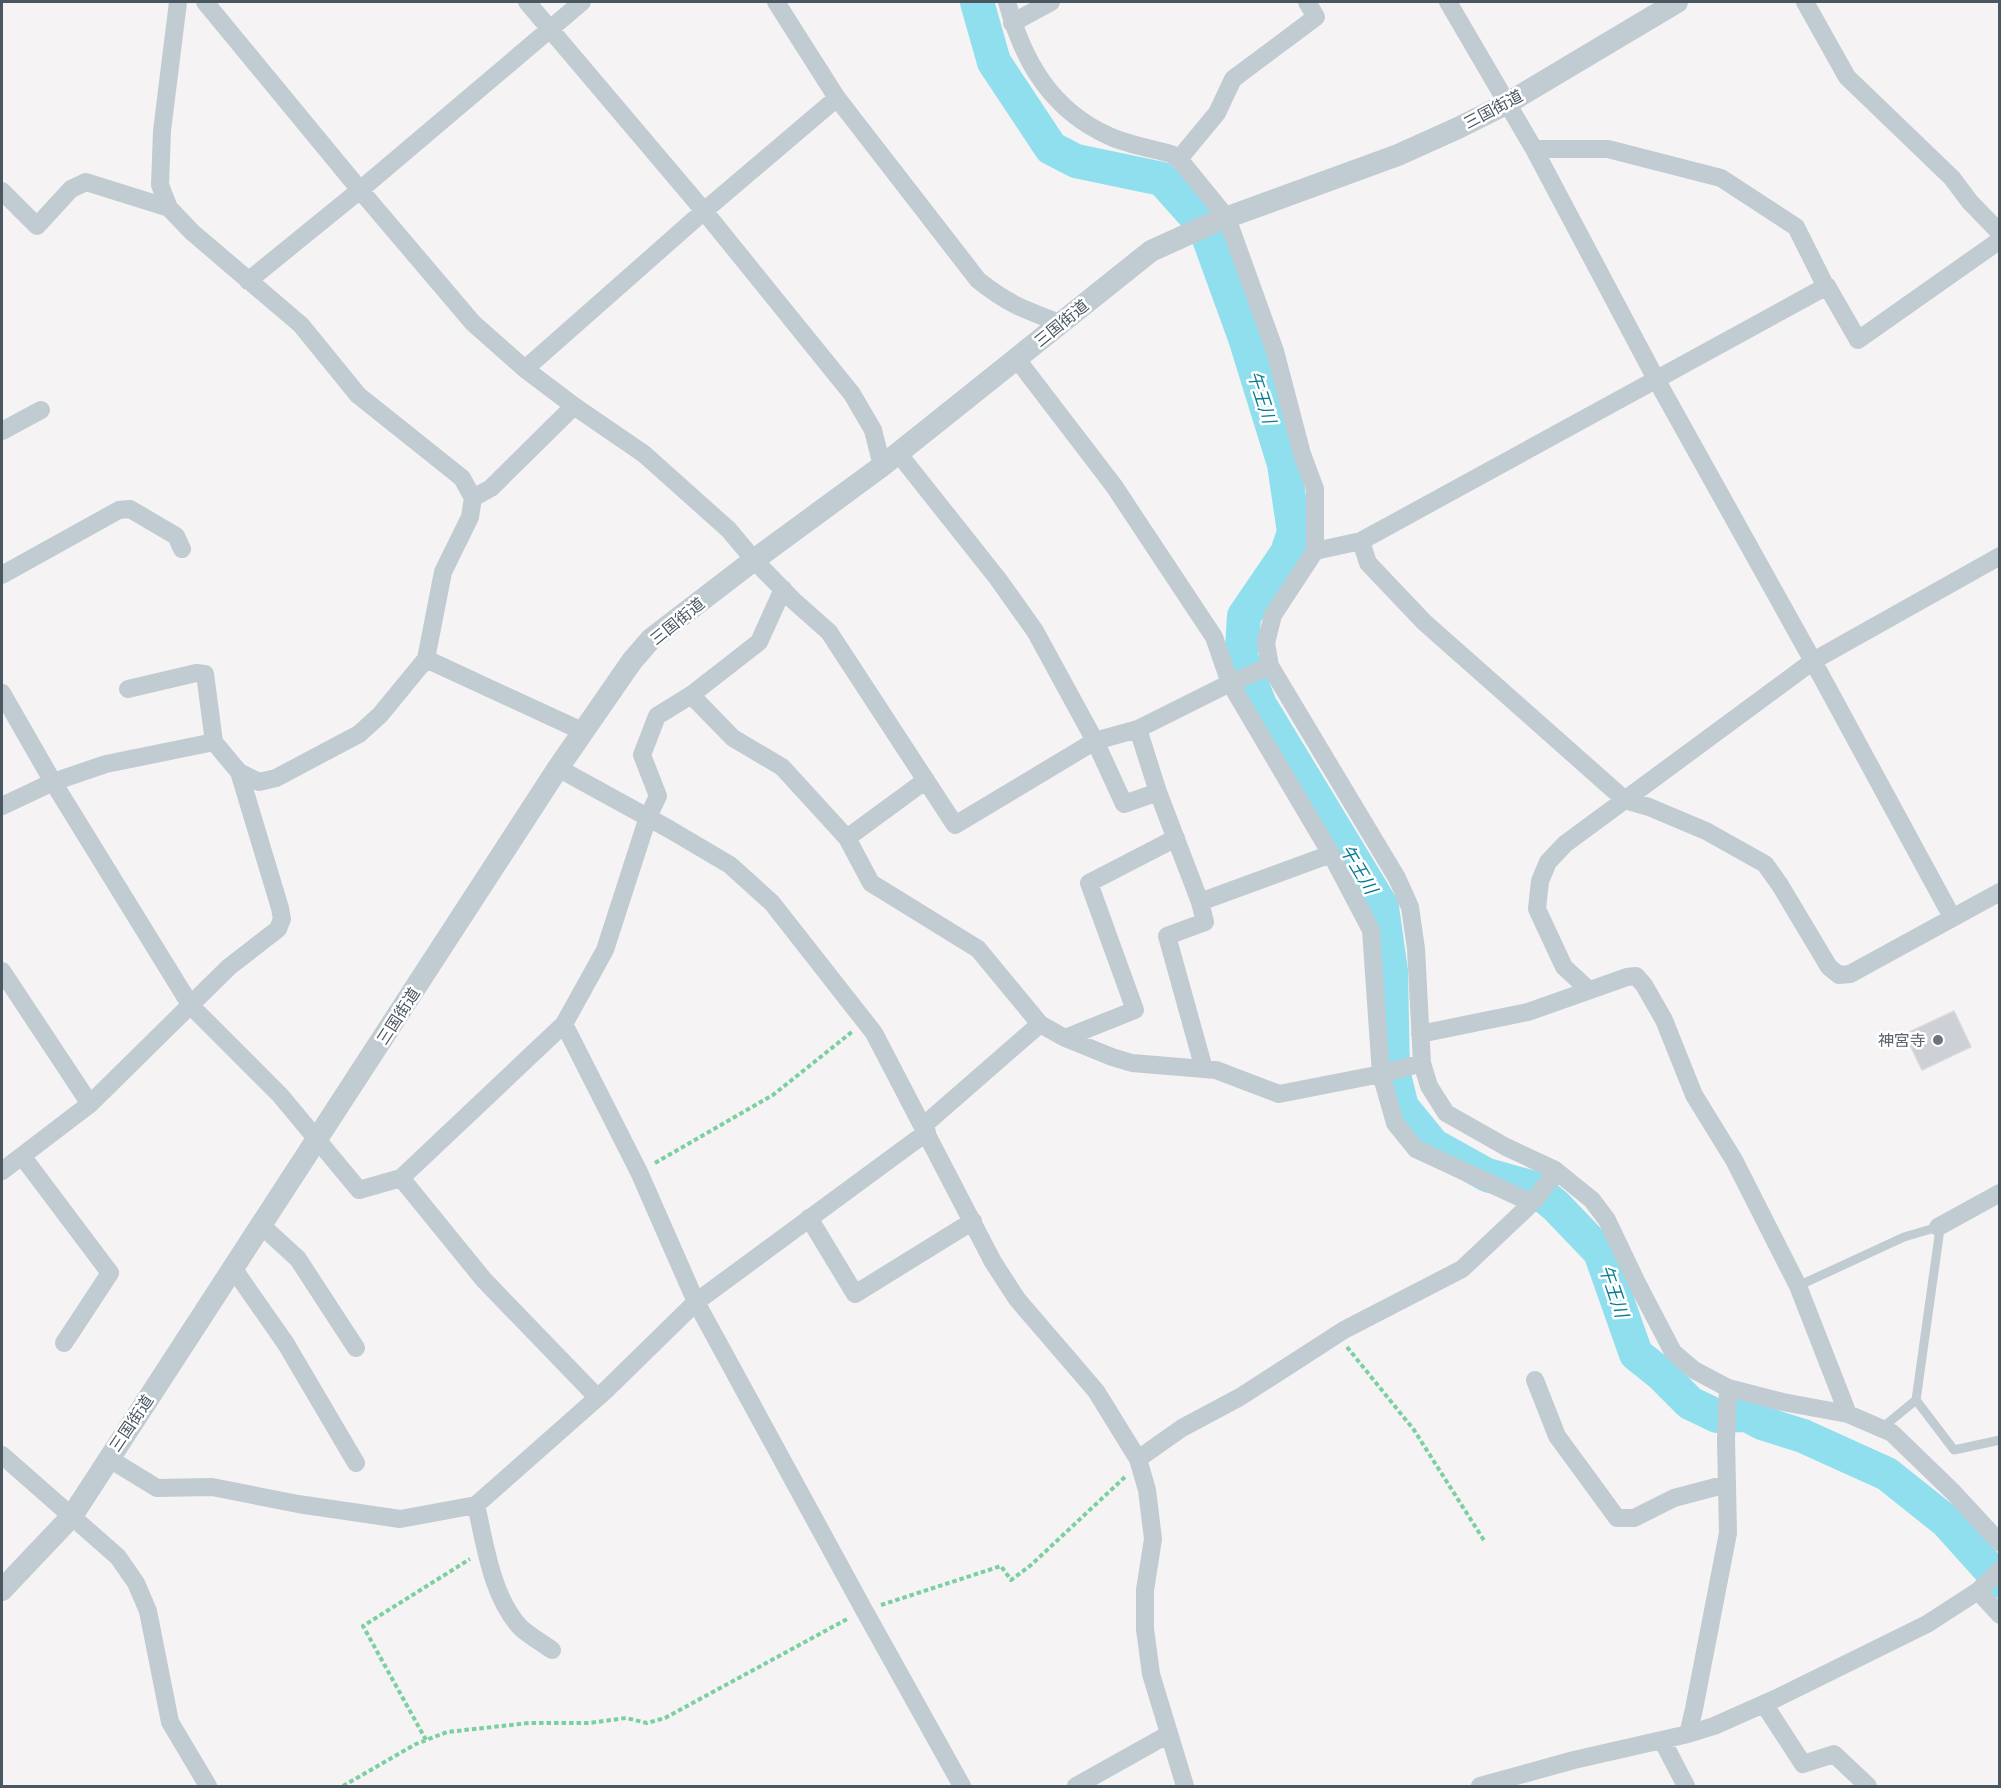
<svg xmlns="http://www.w3.org/2000/svg" width="2001" height="1788" font-family="'PT Sans Narrow','Noto Sans JP',sans-serif">
<rect width="100%" height="100%" fill="#f5f3f3"/>
<g fill="none" stroke-linecap="round" stroke-linejoin="round">
<path stroke="#8fdfee" stroke-width="34" d="M977,2l17,60 57,86 25,13 86,18 34,38 12,19 37,102 39,126 10,68 -7,21 -43,63 -2,32 -2,6 20,51 122,202 9,64 2,100 9,36 31,38 54,30 47,13 22,18 44,46 36,102 25,20 29,29 27,13 30,-1 15,8 41,13 84,38 59,47 54,60"/>
</g>
<path fill="#cdd0d5" stroke="#d7d9de" stroke-width="1.5" d="M1954,1011l17,36 -49,23 -17,-36z"/>
<g fill="none" stroke-linecap="round" stroke-linejoin="round">
<path stroke="#79d0a1" stroke-width="4" stroke-dasharray="4.5 3" stroke-linecap="butt" d="M655,1163l118,-68 80,-64
M1347,1347l67,83 71,112
M881,1605l120,-39 10,14 20,-15 95,-89
M426,1740l-63,-114 107,-67
M343,1786l73,-42 31,-12 82,-9h60l37,-5 21,5 18,-5 184,-100"/>
<path stroke="#c1cbd2" stroke-width="9" d="M1798,1286l106,-49 34,-10 1,9 -23,164 -33,27
M1916,1400l38,50 46,-10"/>
<path stroke="#c1cbd2" stroke-width="18" d="M205,2l155,188 113,133 52,46 49,37 70,48 85,76 25,30 40,41 35,31 126,193 140,-84 29,63 34,-12
M527,2l177,209 148,183 21,36 9,36
M776,2l61,96 141,182c30,24 47,30 82,43
M1007,2c16,59 44,108 102,134 19,9 42,12 62,18l8,5 48,59 48,133 27,103 13,35v62l-42,64 -7,28 4,23 127,212 13,29 6,42 6,114 7,23 17,27 60,34 49,23 37,30 15,20 31,65 35,67 21,18 34,18 55,14 65,12 44,19 61,59 47,51
M1448,2l86,147 122,230 157,282 139,256
M1805,2l42,75 105,101 18,24 30,31
M1012,23l39,-21
M1534,149h74l113,29 75,49 30,60
M1179,159l38,-46 16,-34 83,-62 -9,-15
M2,191l35,35 34,-37 15,-7 83,26
M2000,240l-142,100 -31,-54 -466,255 7,22 56,59 201,178 24,7 57,24 59,33 15,21 49,82 10,8 11,-1 150,-82
M248,281l112,-91 222,-188
M1016,358l98,128 100,151 16,46 101,171 40,76 10,144 14,49 21,26 116,54
M525,369l179,-158 133,-113
M2,431l39,-21
M898,453l100,126 37,52 60,110 43,-12 92,-46 40,-17
M473,498l18,-10 83,-82
M1315,551l46,-10
M2,575l117,-65 11,-1 46,27 6,13
M426,659l158,73
M128,689l68,-16 9,1 9,68
M2,693l51,89 138,224 89,89 79,95 42,-12 163,-154 41,-74 43,-133 10,-21 -16,-41 15,-39 34,-21 68,-53 24,-53
M691,695l42,43 49,29 65,71 24,45 107,66 62,75
M1138,729l20,63 42,110 5,20 -38,14 37,133
M558,768l111,61 61,36 42,38 102,130 119,229 24,37 79,92 42,68 9,31 6,49 -8,51v39l6,45 34,112
M2,806l51,-24 53,-18 108,-22 25,30 20,10 17,-4 83,-44 21,-19 46,-56 17,-87 27,-55 3,-19 -11,-20 -104,-83 -57,-70 -109,-93 -23,-24 -9,-23 2,-54 16,-129
M847,838l79,-58
M1200,902l131,-48
M2,971l88,133
M1589,990l-25,-23 -27,-58 3,-28 8,-19 17,-18 248,-183 187,-105
M564,1024l75,148 57,130 168,308 98,176
M1420,1034l108,-22 99,-35 9,-1 8,9 20,35 30,75 40,65 64,126 50,128
M1065,1038l70,-28 -46,-127 87,-45
M923,1126l117,-102 25,14 47,19 20,6 84,7 63,24 102,-20 41,-11
M22,1156l88,117 -46,70
M2,1171l88,-67 139,-137 49,-38 4,-10 -2,-11 -41,-136
M401,1178l83,102 113,117
M809,1218l46,76 118,-73
M261,1225l37,34 58,89
M1938,1227l62,-34
M233,1268l53,76 70,119
M1535,1380l22,56 60,82h17l40,-20 53,-14
M2,1455l116,102 18,26 12,28 22,111 38,64
M108,1458l49,30 55,-1 86,17 102,15 76,-14
M1138,1459l44,-31 58,-31 104,-67 118,-61 70,-66 21,-27 2,-6
M1978,1591l22,24
M552,1650c-10,-7 -22,-14 -31,-22 -29,-30 -36,-84 -45,-123l129,-114 91,-89 231,-170
M1764,1704l39,60 31,-10 34,32
M1688,1734l26,-8 63,-28 150,-74 51,-33 22,-21
M1662,1740l24,46
M1076,1786l93,-52
M1480,1786l94,-26 114,-26 6,-25 34,-176 -2,-94 2,-51"/>
<path stroke="#c1cbd2" stroke-width="22" d="M2,1590l70,-74 486,-748 74,-107 19,-22 103,-79 128,-94 269,-215 66,-30 181,-66 60,-27 48,-24 171,-102"/>
</g>
<circle fill="#6b7280" stroke="#fff" stroke-width="2" cx="1938" cy="1040" r="6"/>
<g text-anchor="middle" dominant-baseline="central" stroke-width="5" stroke-linejoin="round" paint-order="stroke">
<g font-size="16" fill="#4a5761" stroke="#fff">
<text transform="translate(1493 109) rotate(-28)">三国街道</text>
<text transform="translate(1061 323) rotate(-39)">三国街道</text>
<text transform="translate(677 621) rotate(-39)">三国街道</text>
<text transform="translate(398 1016) rotate(-57)">三国街道</text>
<text transform="translate(131 1423) rotate(-56)">三国街道</text>
</g>
<g font-size="16" fill="#5b616d" stroke="#fff" text-anchor="end">
<text x="1926" y="1040">神宮寺</text>
</g>
<g font-size="18" font-style="italic" fill="#0b7d93" stroke="#fff">
<text transform="translate(1262 397) rotate(72)">午王川</text>
<text transform="translate(1359 869) rotate(59)">午王川</text>
<text transform="translate(1614 1291) rotate(71)">午王川</text>
</g>
</g>
<rect width="2001" height="1788" fill="none" stroke="#4a5761" stroke-width="6"/>
</svg>
